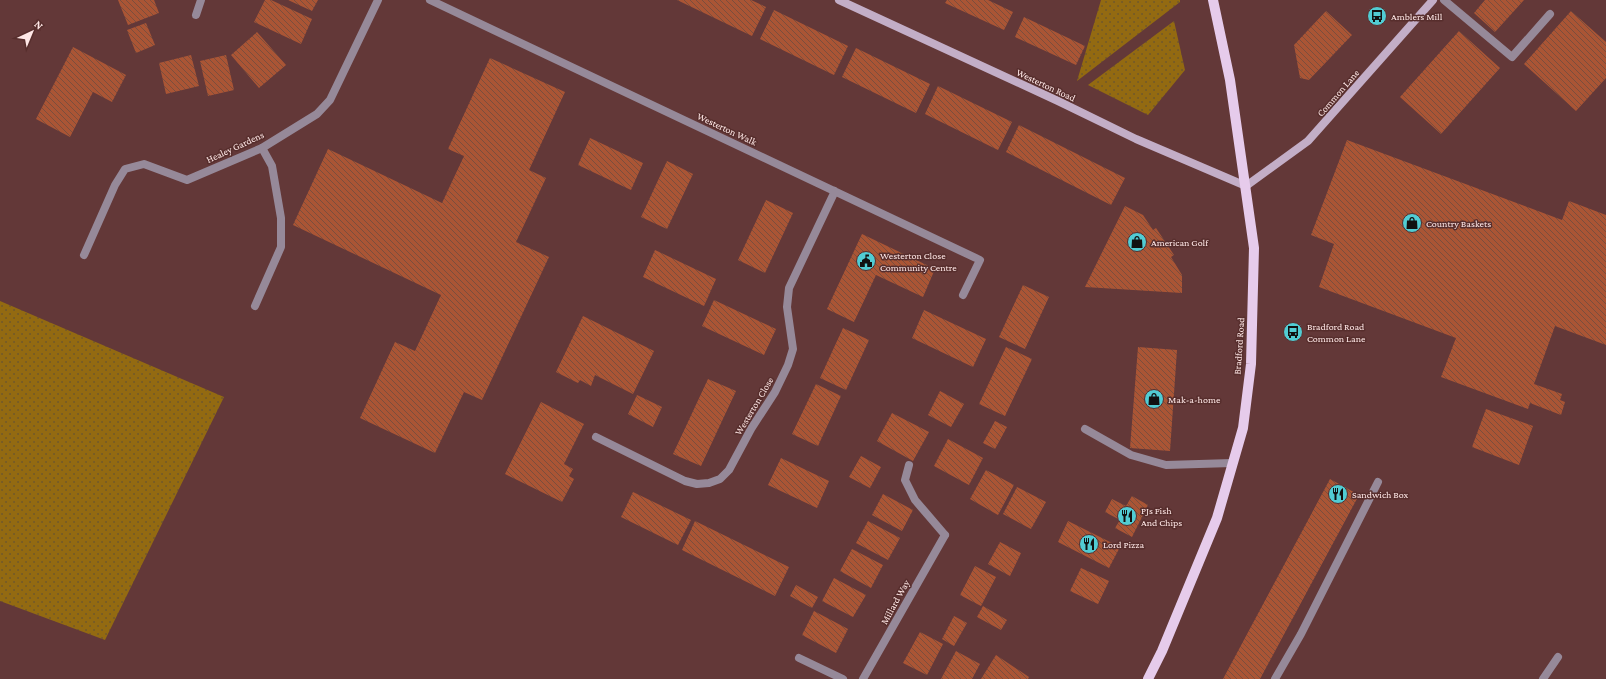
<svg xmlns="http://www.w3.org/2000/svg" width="1606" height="679" font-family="'Crimson Pro',serif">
<defs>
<pattern id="green-dots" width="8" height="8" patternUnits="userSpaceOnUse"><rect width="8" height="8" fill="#936a11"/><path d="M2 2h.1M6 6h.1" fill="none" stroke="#70582b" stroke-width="1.8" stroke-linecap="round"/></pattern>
<pattern id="building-back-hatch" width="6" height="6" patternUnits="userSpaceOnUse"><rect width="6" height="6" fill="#aa5535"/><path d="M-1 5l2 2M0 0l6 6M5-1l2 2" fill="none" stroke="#7b4e3d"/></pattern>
</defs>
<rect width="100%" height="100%" fill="#633838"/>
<path fill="url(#green-dots)" d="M1101,0h79v2l-103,79z
M1174,21l11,49 -37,45 -60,-30z
M0,301l224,96 -119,243 -105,-39z"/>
<path fill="url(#building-back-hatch)" d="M118,0h36l5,13 -31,12z
M265,0h6l41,19 -11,25 -47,-22z
M288,0h30l-6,11z
M677,0h74l15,7 -14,29z
M947,0h41l25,12 -9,18 -59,-27z
M1485,0h39l-29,32 -21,-19z
M774,10l74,36 -14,29 -74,-36z
M1326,11l26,24 -43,45 -9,-2 -6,-33z
M1571,11l35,31v36l-30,33 -52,-47z
M1024,17l61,29 -9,19 -61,-28z
M146,23l9,22 -19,8 -9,-23z
M1459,31l41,37 -59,66 -41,-37z
M257,32l29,33 -27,23 -28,-33z
M73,47l53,28 -14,27 -19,-10 -23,45 -34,-18z
M856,48l74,36 -14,29 -74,-36z
M191,55l8,31 -33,8 -7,-31z
M226,55l8,35 -26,6 -8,-35z
M490,58l75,34 -36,78 17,8 -30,64 33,15 -67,143 -18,-8 -29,61 -75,-35 35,-76 20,9 26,-56 -148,-70 35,-76 114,54 22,-47 -16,-7z
M938,86l74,36 -14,28 -73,-36z
M1019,125l106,53 -14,27 -105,-53z
M590,138l53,25 -12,27 -53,-25z
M1347,140l215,80 7,-19 37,14v130l-51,-19 -21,58 28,10 -2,6 5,2 -4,13 -31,-12 -2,6 -87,-32 15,-39 -137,-51 15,-43 -23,-9z
M667,161l26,13 -26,55 -26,-12z
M766,200l27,13 -28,60 -27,-13z
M1125,206l18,9 10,15 3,-2 18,27 -3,2 11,18v18l-97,-6z
M862,234l73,35 -12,28 -47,-22 -22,47 -27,-13z
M655,250l61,29 -12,27 -61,-29z
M1023,285l26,12 -24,52 -26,-12z
M714,300l62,29 -12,26 -62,-29z
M924,310l62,29 -13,28 -61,-29z
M583,316l71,35 -21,43 -38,-19 -4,11 -11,-6 -2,3 -22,-11z
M843,328l26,12 -23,50 -26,-12z
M1006,347l26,12 -27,57 -26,-12z
M1138,347l39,3 -7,101 -40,-3z
M708,379l28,12 -35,75 -28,-12z
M816,384l25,12 -23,50 -26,-12z
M940,391l24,13 -13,23 -23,-12z
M637,395l25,12 -9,20 -25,-13z
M541,402l43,22 -20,40 9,5 -4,7 5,3 -12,23 -57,-28z
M1486,409l47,17 -14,39 -47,-18z
M892,413l37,19 -16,29 -36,-20z
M995,421l12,6 -12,22 -12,-6z
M948,439l35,19 -14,27 -35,-19z
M861,456l20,11 -11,21 -21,-11z
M781,458l48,23 -12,27 -49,-23z
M986,470l28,15 -16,30 -28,-16z
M1330,479l29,16 -99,184h-37z
M1017,487l29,15 -15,27 -28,-15z
M633,492l58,28 -13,25 -57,-28z
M883,494l30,16 -11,21 -30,-16z
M1132,496l16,9 -16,32 -17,-9 5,-8 -15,-8 7,-13 14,7z
M695,521l94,46 -14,29 -93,-46z
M868,521l32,17 -12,22 -32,-17z
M1068,521l52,26 -11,21 -51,-26z
M1000,542l21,11 -11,23 -22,-12z
M852,549l31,16 -12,23 -31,-17z
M975,566l21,11 -15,29 -21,-11z
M1081,568l28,13 -11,23 -28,-13z
M834,578l32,17 -13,22 -31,-16z
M796,585l22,12 -6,11 -22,-12z
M983,606l24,14 -6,10 -24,-13z
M814,611l34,18 -12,24 -34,-18z
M954,616l13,7 -13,23 -12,-7z
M920,632l23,12 -16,31 -24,-12z
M956,651l24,13 -8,15h-31z
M996,655l33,22 -1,2h-47z"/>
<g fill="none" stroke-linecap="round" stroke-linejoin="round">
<path stroke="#968999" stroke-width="8" d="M1444,0l68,57 38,-43
M255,306l26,-59v-29l-9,-52 -10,-18
M1085,429l46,26 35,10 66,-2
M909,465l-4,15 10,20 30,35
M1275,679l26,-45 77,-152"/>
<path stroke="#968999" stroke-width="8" d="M430,0l550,260 -17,35
M196,15l5,-15
M84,255l31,-70 10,-16 19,-5 43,16 75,-32 55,-34 13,-14 48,-100
M596,437l89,44 12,3 12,-1 11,-4 9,-9 22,-41 24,-37 13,-27 5,-16 -6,-42 2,-19 46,-97
M799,658l44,21
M863,679l82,-144
M1543,679l15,-22"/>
<path stroke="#c3aec7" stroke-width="8" d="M839,0l219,101 78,38 110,47 62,-45 125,-141"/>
<path stroke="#e6cbeb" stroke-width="10" d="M1148,679l14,-28 55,-133 26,-90 8,-64 3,-116 -24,-168 -17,-80"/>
</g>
<defs>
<g id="bus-disc" transform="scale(1)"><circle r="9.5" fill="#51ccd3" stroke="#572e2d"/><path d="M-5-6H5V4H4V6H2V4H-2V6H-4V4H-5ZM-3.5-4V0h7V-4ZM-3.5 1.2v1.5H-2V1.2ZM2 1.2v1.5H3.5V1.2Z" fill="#111"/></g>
<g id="shop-disc" transform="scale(1)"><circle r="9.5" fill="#51ccd3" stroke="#572e2d"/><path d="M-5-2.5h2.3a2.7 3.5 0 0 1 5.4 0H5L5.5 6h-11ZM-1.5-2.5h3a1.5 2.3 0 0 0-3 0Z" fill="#111"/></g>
<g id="civic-disc" transform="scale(1)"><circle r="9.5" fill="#51ccd3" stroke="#572e2d"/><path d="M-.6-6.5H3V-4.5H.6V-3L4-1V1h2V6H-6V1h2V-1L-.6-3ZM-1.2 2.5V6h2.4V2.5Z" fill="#111"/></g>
<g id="restaurant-disc" transform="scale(1)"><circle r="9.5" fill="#51ccd3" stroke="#572e2d"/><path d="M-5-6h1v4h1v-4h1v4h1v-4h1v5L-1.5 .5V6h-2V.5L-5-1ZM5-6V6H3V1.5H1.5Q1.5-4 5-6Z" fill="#111"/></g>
</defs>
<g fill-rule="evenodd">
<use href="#bus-disc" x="1377" y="16"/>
<use href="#shop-disc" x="1412" y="223"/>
<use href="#shop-disc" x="1137" y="242"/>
<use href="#civic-disc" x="866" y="261"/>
<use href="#bus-disc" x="1293" y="332"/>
<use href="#shop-disc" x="1154" y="399"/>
<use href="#restaurant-disc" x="1338" y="494"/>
<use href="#restaurant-disc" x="1127" y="516"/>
<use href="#restaurant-disc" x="1089" y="544"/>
</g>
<g text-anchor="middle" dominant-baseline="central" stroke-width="3" stroke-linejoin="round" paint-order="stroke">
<g font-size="10" fill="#ffe8e7" stroke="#572e2d" text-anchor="start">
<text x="1391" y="16">Amblers Mill</text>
<text x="1426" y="223">Country Baskets</text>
<text x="1151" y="242">American Golf</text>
<text x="880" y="255">Westerton Close<tspan x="880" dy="12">Community Centre</tspan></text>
<text x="1307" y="326">Bradford Road<tspan x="1307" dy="12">Common Lane</tspan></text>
<text x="1168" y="399">Mak-a-home</text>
<text x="1352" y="494">Sandwich Box</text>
<text x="1141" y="510">PJs Fish<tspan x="1141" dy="12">And Chips</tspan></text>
<text x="1103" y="544">Lord Pizza</text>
</g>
<g font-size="10" fill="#ffe8e7" stroke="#572e2d">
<text transform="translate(1046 85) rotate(25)">Westerton Road</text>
<text transform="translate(1338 93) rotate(-49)">Common Lane</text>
<text transform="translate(727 129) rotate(25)">Westerton Walk</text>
<text transform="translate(235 147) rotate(-25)">Healey Gardens</text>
<text transform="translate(1239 346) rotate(-86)">Bradford Road</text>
<text transform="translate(754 406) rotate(-59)">Westerton Close</text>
<text transform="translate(895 602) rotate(-61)">Millard Way</text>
</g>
</g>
<g transform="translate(32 32) rotate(44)" stroke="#572e2d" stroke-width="3" paint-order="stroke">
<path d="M0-3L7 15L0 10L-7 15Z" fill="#ffe8e7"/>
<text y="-6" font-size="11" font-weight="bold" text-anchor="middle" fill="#ffe8e7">N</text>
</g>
</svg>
